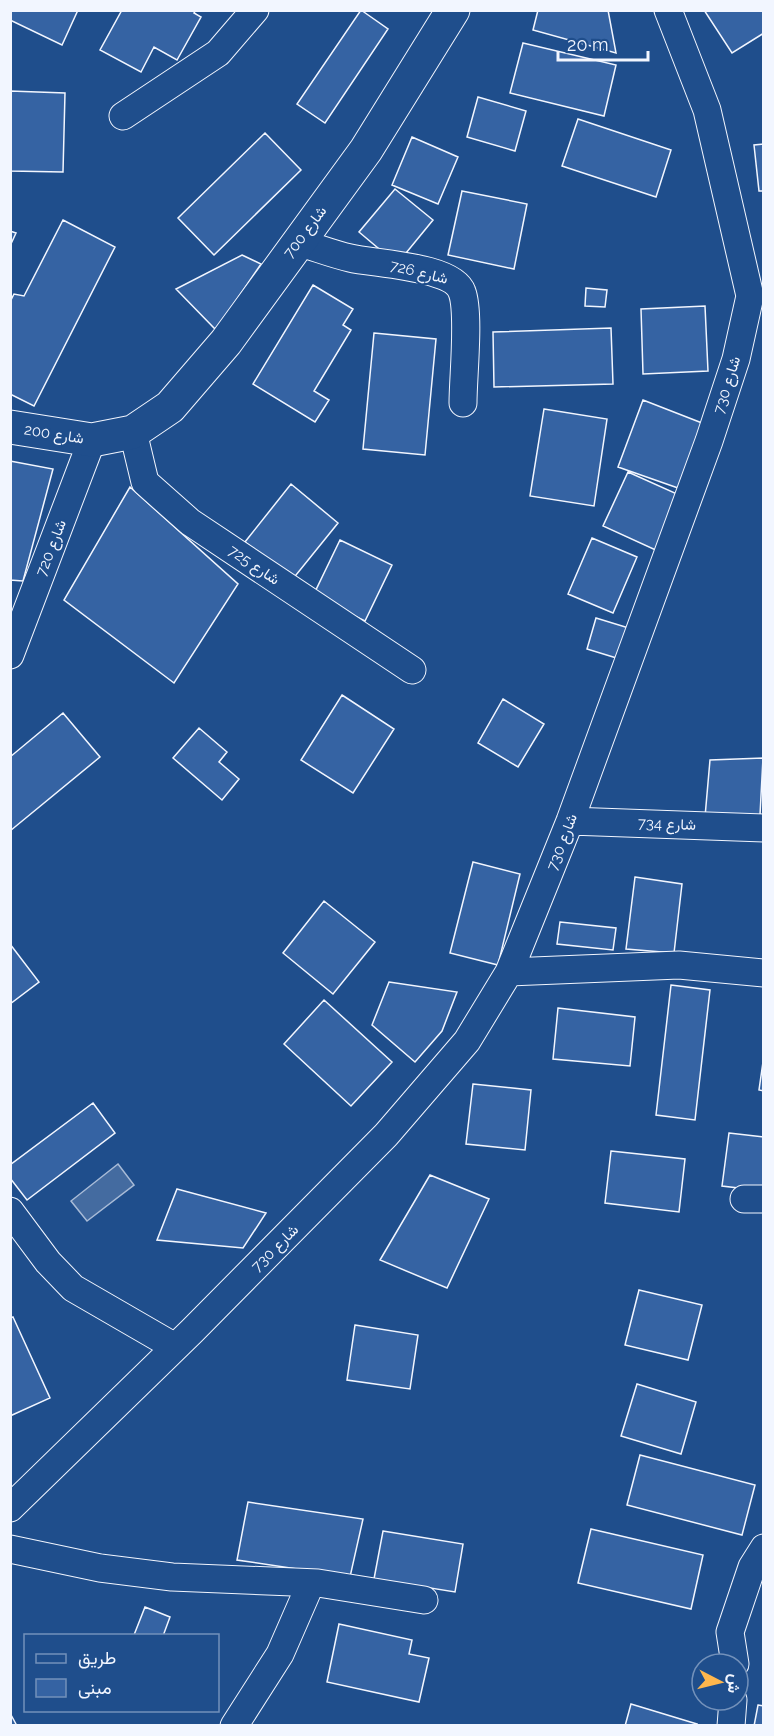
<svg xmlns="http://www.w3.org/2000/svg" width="774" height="1736" font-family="Raleway,Vazirmatn,sans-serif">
<rect width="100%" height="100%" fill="#1f4e8c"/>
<path fill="#446ba0" stroke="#a8bbd7" stroke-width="1.5" d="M118,1164l16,21 -47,36 -16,-20z"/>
<path fill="#3563a3" stroke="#f2f6ff" stroke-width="1.5" d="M10,10h68l-16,35 -52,-25z
M122,10h74l-2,3 7,4 -24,43 -23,-13 -13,25 -41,-22z
M361,10l27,19 -63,94 -28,-19z
M538,10h70l8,43 -83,-23z
M704,10h60v23l-32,20z
M523,43l93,22 -12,51 -94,-23z
M10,91l55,2 -2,79 -53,-1z
M478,97l48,14 -11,40 -48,-14z
M578,119l93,31 -15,47 -94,-31z
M265,133l36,37 -87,85 -36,-37z
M412,137l46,20 -20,47 -46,-19z
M764,144v47h-5l-5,-46z
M395,189l38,31 -36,44 -38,-32z
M462,191l65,13 -13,65 -66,-14z
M63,220l52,27 -81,159 -24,-12v-92l4,-8 10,2z
M10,231l6,2 -6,13z
M242,255l19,9 -45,66 -40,-41z
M313,285l40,24 -10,16 8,5 -37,61 15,9 -14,22 -62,-38z
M586,288l21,2 -2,17 -20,-1z
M705,306l3,65 -65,3 -2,-65z
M611,328l2,56 -119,3 -1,-55z
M374,333l62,6 -11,116 -62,-6z
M643,400l59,23 -24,65 -60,-21z
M544,409l63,10 -13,87 -64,-10z
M10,461l43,8 -30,112 -13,-1z
M628,472l58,26 -26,54 -57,-26z
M291,484l47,39 -46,57 -47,-38z
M130,487l108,97 -64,99 -110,-83z
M592,538l45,19 -24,56 -45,-19z
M340,540l52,25 -27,56 -52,-25z
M596,618l36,11 -9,31 -36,-11z
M342,695l52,34 -41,64 -52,-33z
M503,699l41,25 -26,43 -40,-24z
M63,713l37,44 -90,74v-74z
M199,728l28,24 -8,10 20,17 -17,21 -49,-42z
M763,758l-3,57 -55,2 5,-57z
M473,862l47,12 -22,91 -48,-12z
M635,877l47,7 -8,69 -48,-4z
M324,901l51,41 -42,52 -50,-41z
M560,922l56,6 -3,22 -56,-6z
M10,944l29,38 -29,22z
M389,982l68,10 -15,39 -27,31 -43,-37z
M671,985l39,5 -15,130 -39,-5z
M324,1000l68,62 -41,44 -67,-62z
M558,1008l77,9 -5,49 -77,-7z
M764,1055v36l-5,-1z
M473,1084l58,6 -6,60 -59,-6z
M93,1103l22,30 -88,67 -17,-22v-13z
M729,1133l35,4v54l-42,-5z
M611,1151l74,8 -6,53 -74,-9z
M430,1175l59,24 -42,89 -67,-28z
M177,1189l89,24 -23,35 -86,-8z
M639,1290l63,15 -14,55 -63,-15z
M13,1317l37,81 -40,18v-98z
M355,1325l63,10 -8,54 -63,-9z
M637,1384l59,18 -15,52 -60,-18z
M640,1455l115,30 -13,50 -115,-30z
M248,1502l115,17 -13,58 -113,-17z
M591,1529l112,26 -12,54 -113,-26z
M383,1531l80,13 -8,48 -81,-13z
M145,1607l25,10 -7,19 -29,-1z
M339,1624l73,16 -3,14 20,4 -10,44 -92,-20z
M631,1704l66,20 -1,2h-71z
M758,1705l6,1v20h-10z
M10,1713l7,13h-7z"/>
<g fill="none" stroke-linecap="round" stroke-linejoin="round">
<g stroke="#f2f6ff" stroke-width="29">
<path id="minor" d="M123,116l95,-63 37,-43
M297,242c18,5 35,12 53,16 25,6 103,8 112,34 8,21 1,85 1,111
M133,432l12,50 45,40 222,148
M10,655l82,-215
M570,821l194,7
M509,972l170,-7 85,8
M744,1199h20
M10,1211l38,51 25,26 102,59
M10,1508l182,-177 194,-196 81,-94 42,-69 61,-151 139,-380 27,-82 14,-63 -43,-186 -39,-100
M10,1549l90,19 72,9 146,6 106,17
M735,1664l-5,-32 22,-65 12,-19
M234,1726l46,-72 31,-71
M731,1726l2,-26"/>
</g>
<g stroke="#f2f6ff" stroke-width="35">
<path id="secondary" d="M10,427l82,13 41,-8 37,-25 56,-65 140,-192 87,-140"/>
</g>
<use href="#minor" stroke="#1f4e8c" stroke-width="27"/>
<use href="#secondary" stroke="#1f4e8c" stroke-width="33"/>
</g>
<g text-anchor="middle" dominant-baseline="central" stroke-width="4.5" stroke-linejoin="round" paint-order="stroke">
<g font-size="15" fill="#f2f6ff" stroke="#1f4e8c">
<text transform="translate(305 232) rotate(-53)">شارع 700</text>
<text transform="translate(419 272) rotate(14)">شارع 726</text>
<text transform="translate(727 385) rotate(-73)">شارع 730</text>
<text transform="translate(54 434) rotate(9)">شارع 200</text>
<text transform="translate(51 548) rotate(-69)">شارع 720</text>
<text transform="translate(254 565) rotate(34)">شارع 725</text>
<text transform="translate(667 824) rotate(2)">شارع 734</text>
<text transform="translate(562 842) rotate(-69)">شارع 730</text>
<text transform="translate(275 1248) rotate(-45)">شارع 730</text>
</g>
</g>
<rect width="774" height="1736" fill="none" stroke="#f2f6ff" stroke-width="24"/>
<rect x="24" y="1634" width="195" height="78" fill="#1f4e8c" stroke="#7391ba" stroke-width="1.5"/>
<rect x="36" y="1654" width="30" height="9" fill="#1f4e8c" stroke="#7391ba" stroke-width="1.5"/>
<text x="78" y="1664" font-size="18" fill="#f2f6ff">طريق</text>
<rect x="36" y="1679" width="30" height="18" fill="#3563a3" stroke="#7391ba" stroke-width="1.5"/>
<text x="78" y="1694" font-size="18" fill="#f2f6ff">مبنى</text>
<g transform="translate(720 1682) rotate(97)"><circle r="28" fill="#1f4e8c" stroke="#7391ba" stroke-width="1.5"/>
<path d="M0-4.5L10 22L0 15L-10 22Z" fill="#ffb74d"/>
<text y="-9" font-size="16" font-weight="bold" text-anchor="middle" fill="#f2f6ff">ش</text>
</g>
<path d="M558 51v9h90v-9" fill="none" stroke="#f2f6ff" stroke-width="3"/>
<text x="567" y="51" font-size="18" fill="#f2f6ff" stroke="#1f4e8c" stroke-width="4.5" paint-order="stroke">20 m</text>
</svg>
